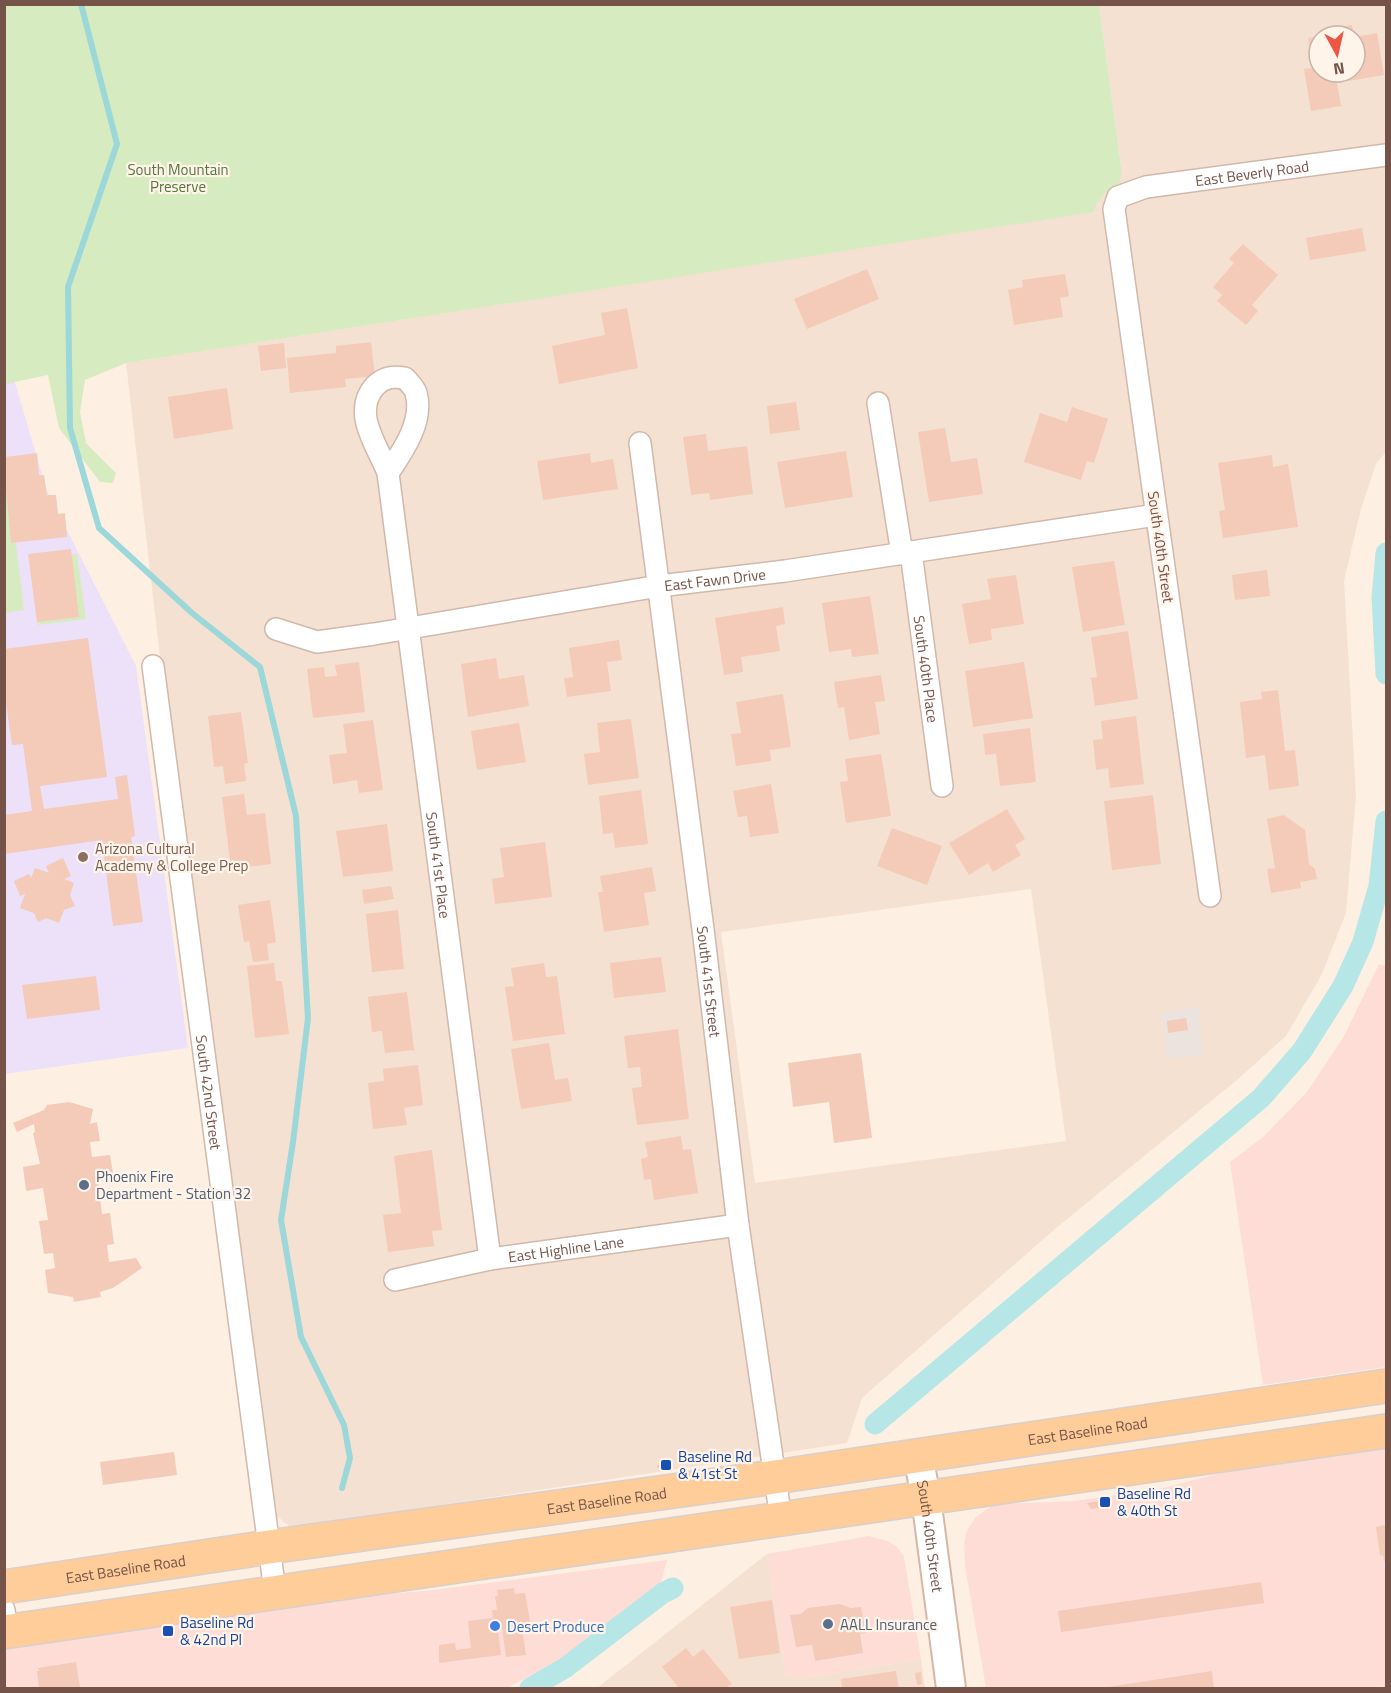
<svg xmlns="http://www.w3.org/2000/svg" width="1391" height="1693" font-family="'Titillium Web',sans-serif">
<rect width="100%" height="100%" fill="#fdf0e3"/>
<path fill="#f5e1d1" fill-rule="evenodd" d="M1099,5h287v447l-10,12 -15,45 -17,72 12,214 -10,118 -24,61 -36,62 -49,44 -182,149 -193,169 -15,45 -556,85 -14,-12 -45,-313 -71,-537 -35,-303 963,-151 33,-39zM1319,36h36v36h-36zM1031,889l35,252 -311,42 -34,-251z
M767,1554l19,120 12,5 123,-20 4,29h-328z"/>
<path fill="#feddd6" d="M1379,964l7,2v401l-123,18 -33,-223 33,-25 44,-45 36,-54z
M1386,1449v239h-400l-21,-123 -1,-22 3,-13 9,-13 18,-13 80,-3 86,-12 75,-20z
M869,1536l19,5 10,7 6,9 17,102 -123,20 -12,-5 -19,-120z
M667,1560l-6,22 -57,47 -39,28 -58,31h-502l-1,-40 323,-48 106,-10z"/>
<path fill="#ece3de" d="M1199,1007l6,47 -38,5 -6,-47z"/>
<path fill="#ede0f9" d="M10,366l37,125 89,175 52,382 -183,26 -1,-706z"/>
<path fill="#d7ebc1" d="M5,5h1094l23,168 -2,3 1,11 -12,2 -13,15 -2,8 -968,151 -41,17 -5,32 6,31 30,30 -3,10 -13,-1 -41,-54 -11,-53 -43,9z
M4,445l20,165 -19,3h-1z
M77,554l9,65 -48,6 -8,-65z"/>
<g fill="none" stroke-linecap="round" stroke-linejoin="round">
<path stroke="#9cd7da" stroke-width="6" d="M81,4l36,140 -49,143 2,141 29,100 93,85 68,54 36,149 12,202 -15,124 -12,78 20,117 43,88 6,33 -8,30"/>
<path stroke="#b7e6e7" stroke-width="21" d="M1386,553l-4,45 4,76
M875,1424l386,-326 41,-47 41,-65 20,-44 16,-56 7,-65
M530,1688l35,-20 98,-75 10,-5"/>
</g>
<path fill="#f4cab9" d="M1352,25l2,11h-33l-1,-6z
M1377,33l7,42 -47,8 4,23 -30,5 -7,-42 9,-1 -5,-30 11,-2v36h36v-35z
M1362,228l4,23 -56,9 -4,-22z
M1243,244l35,31 -26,30 6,6 -12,14 -29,-24 5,-6 -9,-8 21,-24 -5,-4z
M867,269l12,30 -72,30 -13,-30z
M1065,274l4,22 -9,2 3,19 -49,8 -6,-35 15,-3 -1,-7z
M627,308l11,60 -79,16 -7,-38 53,-11 -4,-22z
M371,342l4,34 -30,3 1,8 -56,6 -3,-35 49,-5v-7z
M284,343l2,25 -25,3 -3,-25z
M227,388l6,41 -59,10 -6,-42z
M796,402l4,28 -30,4 -3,-28z
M1072,407l36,12 -14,44 -7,-2 -6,19 -57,-18 16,-49 27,9z
M945,428l6,34 26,-4 6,36 -54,8 -11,-70z
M706,434l2,17 39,-5 6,48 -43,6 -1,-7 -18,2 -8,-58z
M846,451l7,46 -68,11 -8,-46z
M37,453l2,22h5l3,20h9l2,19 7,-1 2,24 -56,6 -6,-66v-20z
M590,453l1,10 22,-4 5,30 -75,11 -6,-39z
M1272,455l1,12 15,-3 10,63 -75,11 -4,-27 6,-1 -7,-47z
M71,549l8,68 -42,5 -9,-68z
M1114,561l11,64 -42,7 -11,-65z
M1267,570l3,26 -35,4 -3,-25z
M1016,575l8,49 -33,5 1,11 -23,4 -7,-40 29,-5 -4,-20z
M870,596l9,58 -27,3 -1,-8 -22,3 -7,-49z
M783,607l2,17 -9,2 4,25 -39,6 2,15 -19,3 -9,-57z
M1128,631l10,68 -43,7 -4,-28 6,-1 -6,-40z
M88,638l19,139 -67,9 4,23 74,-10 -3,-22 12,-2 8,61 -4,1 12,85 -30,4 -11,-86 -98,14v-39l28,-4 -9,-67 -11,1 -8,-56v-40z
M619,640l3,20 -15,2 4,29 -44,6 -3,-19 9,-1 -4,-29z
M496,658l3,21 25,-4 5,31 -61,11 -7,-53z
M359,662l6,50 -52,6 -6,-49 17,-2 1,10 12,-1 -2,-11z
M1024,662l9,56 -60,9 -8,-56z
M881,675l4,26 -10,1 5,32 -31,6 -5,-33 -6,1 -4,-26z
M1278,690l7,61 10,-1 4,36 -30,4 -4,-35 -19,3 -6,-56 22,-3 -1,-7z
M783,694l8,53 -21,3 1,11 -35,5 -5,-32 10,-1 -5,-31z
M241,712l7,51 -4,1 2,17 -21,3 -2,-18 -9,1 -6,-51z
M1136,716l8,68 -34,4 -2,-20 -12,2 -3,-30 10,-1 -2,-18z
M631,719l8,59 -51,7 -4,-31 16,-2 -3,-29z
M373,720l10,70 -24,3 -2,-13 -24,4 -4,-29 18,-2 -4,-29z
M519,723l7,39 -49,8 -6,-39z
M1030,728l6,54 -36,4 -4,-32 -11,1 -2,-21z
M881,754l10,62 -45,7 -6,-41 8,-1 -3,-22z
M771,784l8,49 -29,4 -3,-21 -9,1 -5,-26z
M641,790l7,54 -33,4 -2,-15 -10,1 -4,-38z
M244,794l3,21 18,-2 6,51 -40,5 -9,-72z
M1153,795l8,69 -49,6 -8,-69z
M1007,809l18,30 -10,6 6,10 -28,17 -5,-9 -19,12 -20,-32z
M1284,815l21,15 4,34 6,5 2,10 -17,3 1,6 -30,5 -4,-24 8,-1 -8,-49z
M387,824l6,47 -50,6 -7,-46z
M892,828l50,18 -15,39 -50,-19z
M545,842l7,55 -57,7 -3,-25 12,-2 -4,-29z
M63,858l8,18 -7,3 10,4 -4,12 5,11 -11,4 -5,13 -13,-5 -8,4 -4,-9 -14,-5 5,-14 -5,2 -6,-15 15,-7 2,4 4,-10 14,5 -3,-7z
M652,867l4,24 -12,2 5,32 -45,7 -6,-40h5l-3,-16z
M391,886l3,13 -30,5 -2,-14z
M270,900l6,42 -9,2 2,16 -16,2 -4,-21 -5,1 -6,-37z
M398,910l6,59 -32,3 -6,-58z
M661,957l5,35 -52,6 -4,-35z
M274,963l2,18h6l7,53 -34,4 -8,-72z
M544,963l2,14 11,-1 8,58 -52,7 -8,-54 9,-1 -3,-18z
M96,976l4,34 -73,9 -5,-34z
M407,992l7,58 -29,3 -3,-22 -10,1 -4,-35z
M1186,1018l2,12 -20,3 -1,-12z
M678,1029l11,90 -52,6 -5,-37 10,-1 -2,-20 -12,1 -4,-32z
M549,1043l6,37 13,-2 4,23 -51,8 -10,-60z
M861,1053l11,85 -38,5 -5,-41 -36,5 -5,-44z
M418,1065l5,40 -19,3 3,17 -34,4 -5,-46 16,-2 -1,-12z
M69,1102l24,7 -3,15 7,-2 3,19 -10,1 2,15 18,-2 4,24 -16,2 4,33 8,-1 4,31 -7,1 2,17 27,-4 6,10 -29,20 -13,4 1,5 -27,5 -1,-5 -25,-4 -3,-23 10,-2 -2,-15 -9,1 -5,-33 9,-1 -5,-32 -17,3 -3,-24 17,-3 -7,-31 2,-1 -1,-8 -17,8 -4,-9 31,-13 3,-5z
M681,1136l2,14 8,-1 7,44 -44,7 -3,-21 -7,1 -3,-21 7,-2 -3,-15z
M432,1150l10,80 -10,1 2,15 -46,6 -5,-37 18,-2 -7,-57z
M174,1452l3,23 -74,10 -3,-23z
M668,1463l1,3 -12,2v-3z
M1109,1500l4,6 -22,3 -4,-6z
M1386,1525v35l-2,1 -1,-6 -3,1 -4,-29z
M1261,1582l3,21 -203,29 -3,-21z
M514,1588l1,6 10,-1 4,22 1,8h-9l5,32 -20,2 -4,-29 -4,1 3,26 -62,8v-18l16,-2 1,7 15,-2 -3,-27 25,-3 -1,-8h5l-2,-14h3l-1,-6z
M772,1600l8,53 -41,6 -9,-52z
M840,1604l11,4 10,-1 5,26 -6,1 3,19 -48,8 -3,-16 -16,2 -6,-32 11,-1 7,-6z
M173,1628v4l-11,1 -1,-4z
M686,1648l7,9 10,-8 29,35 -6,4h-47l-17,-21z
M76,1662l4,26h-41l-2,-17h2l-1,-3z
M896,1671l3,17h-57l-1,-9z
M1212,1671l2,17h-106v-1z
M921,1672l1,12 -5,1 -2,-12z"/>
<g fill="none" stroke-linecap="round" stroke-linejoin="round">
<g stroke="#d1b8ac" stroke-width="24">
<g id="street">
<path d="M878,403l24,151"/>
<path id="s1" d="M640,443l64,494 34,288 43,294"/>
<path id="s2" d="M388,473c15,-22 36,-52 28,-80 -1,-5 -7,-10 -11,-15 -12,-2 -21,-1 -30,8 -24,27 3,60 13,87l102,786"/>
<path id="s3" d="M911,552l31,234"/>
<path id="s4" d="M276,629l41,13 57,-8 285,-48 126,-15 371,-56"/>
<path id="s5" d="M153,666l122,926"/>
<path id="s6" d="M1210,896l-96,-687 4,-12 28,-10 240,-32"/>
<path id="s7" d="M395,1280l95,-21 248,-34"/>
<path d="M4,1610l3,21"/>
</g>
</g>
<g stroke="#d4b7a9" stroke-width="32">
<g id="secondary">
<path id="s8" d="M918,1455l8,43 25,190"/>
</g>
</g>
<g stroke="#d9cfcc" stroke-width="36">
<g id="primary">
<path id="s9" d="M4,1587l265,-40 506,-70 611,-91"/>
<path d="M4,1632l1382,-201"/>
</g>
</g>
<use href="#street" stroke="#fff" stroke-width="21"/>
<use href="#secondary" stroke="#fff" stroke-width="28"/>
<use href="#primary" stroke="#fecd99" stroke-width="33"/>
</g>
<circle fill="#8d6e63" stroke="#fff4ea" stroke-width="2" cx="83" cy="857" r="6"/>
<g fill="#5c6f8a" stroke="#fff4ea" stroke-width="2">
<circle cx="84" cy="1185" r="6"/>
<circle cx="828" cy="1624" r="6"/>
</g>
<g fill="#1a4fb4" stroke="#fff4ea" stroke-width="2">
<rect x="660" y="1459" width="12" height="12" rx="3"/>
<rect x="1099" y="1496" width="12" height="12" rx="3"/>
<rect x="162" y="1625" width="12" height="12" rx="3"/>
</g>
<circle fill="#3f7fe0" stroke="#fff4ea" stroke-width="2" cx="495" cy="1626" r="6"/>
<g text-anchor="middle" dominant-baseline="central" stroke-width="4.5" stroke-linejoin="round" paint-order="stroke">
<g font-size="15" fill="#55773c" stroke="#fff4ea">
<text x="178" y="169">South Mountain<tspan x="178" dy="17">Preserve</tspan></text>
</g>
<g font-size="15" fill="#765348" stroke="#fff4ea">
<text stroke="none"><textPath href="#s6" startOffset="843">East Beverly Road</textPath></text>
<text transform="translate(1161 547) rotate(82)">South 40th Street</text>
<text stroke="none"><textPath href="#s4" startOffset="446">East Fawn Drive</textPath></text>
<text stroke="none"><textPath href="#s3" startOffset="118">South 40th Place</textPath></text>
<text stroke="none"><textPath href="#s2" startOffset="628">South 41st Place</textPath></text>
<text stroke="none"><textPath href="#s1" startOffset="543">South 41st Street</textPath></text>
<text stroke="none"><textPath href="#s5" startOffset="430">South 42nd Street</textPath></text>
<text stroke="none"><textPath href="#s7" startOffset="174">East Highline Lane</textPath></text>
<text stroke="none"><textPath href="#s9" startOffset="1095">East Baseline Road</textPath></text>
<text stroke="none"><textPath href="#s9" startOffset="609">East Baseline Road</textPath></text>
<text stroke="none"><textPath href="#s8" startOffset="82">South 40th Street</textPath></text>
<text stroke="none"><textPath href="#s9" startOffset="123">East Baseline Road</textPath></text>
</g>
<g font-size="15" fill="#785e54" stroke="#fff4ea" text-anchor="start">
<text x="95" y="848">Arizona Cultural<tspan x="95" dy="17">Academy &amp; College Prep</tspan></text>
</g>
<g font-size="15" fill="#4e5e75" stroke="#fff4ea" text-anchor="start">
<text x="96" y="1176">Phoenix Fire<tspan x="96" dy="17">Department - Station 32</tspan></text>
<text x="840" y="1624">AALL Insurance</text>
</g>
<g font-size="15" fill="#164399" stroke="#fff4ea" text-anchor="start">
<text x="678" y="1456">Baseline Rd<tspan x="678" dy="17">&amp; 41st St</tspan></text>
<text x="1117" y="1493">Baseline Rd<tspan x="1117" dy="17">&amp; 40th St</tspan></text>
<text x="180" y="1622">Baseline Rd<tspan x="180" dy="17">&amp; 42nd Pl</tspan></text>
</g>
<g font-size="15" fill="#366cbe" stroke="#fff4ea" text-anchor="start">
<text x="507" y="1626">Desert Produce</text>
</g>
</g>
<rect width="1391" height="1693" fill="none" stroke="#765348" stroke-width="12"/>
<g transform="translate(1337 54) rotate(172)"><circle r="28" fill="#fff4ea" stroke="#c8b4a9" stroke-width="1.5"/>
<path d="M0-4.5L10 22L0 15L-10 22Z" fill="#ec5543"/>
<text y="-9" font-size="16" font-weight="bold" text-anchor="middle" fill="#765348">N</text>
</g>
</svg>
